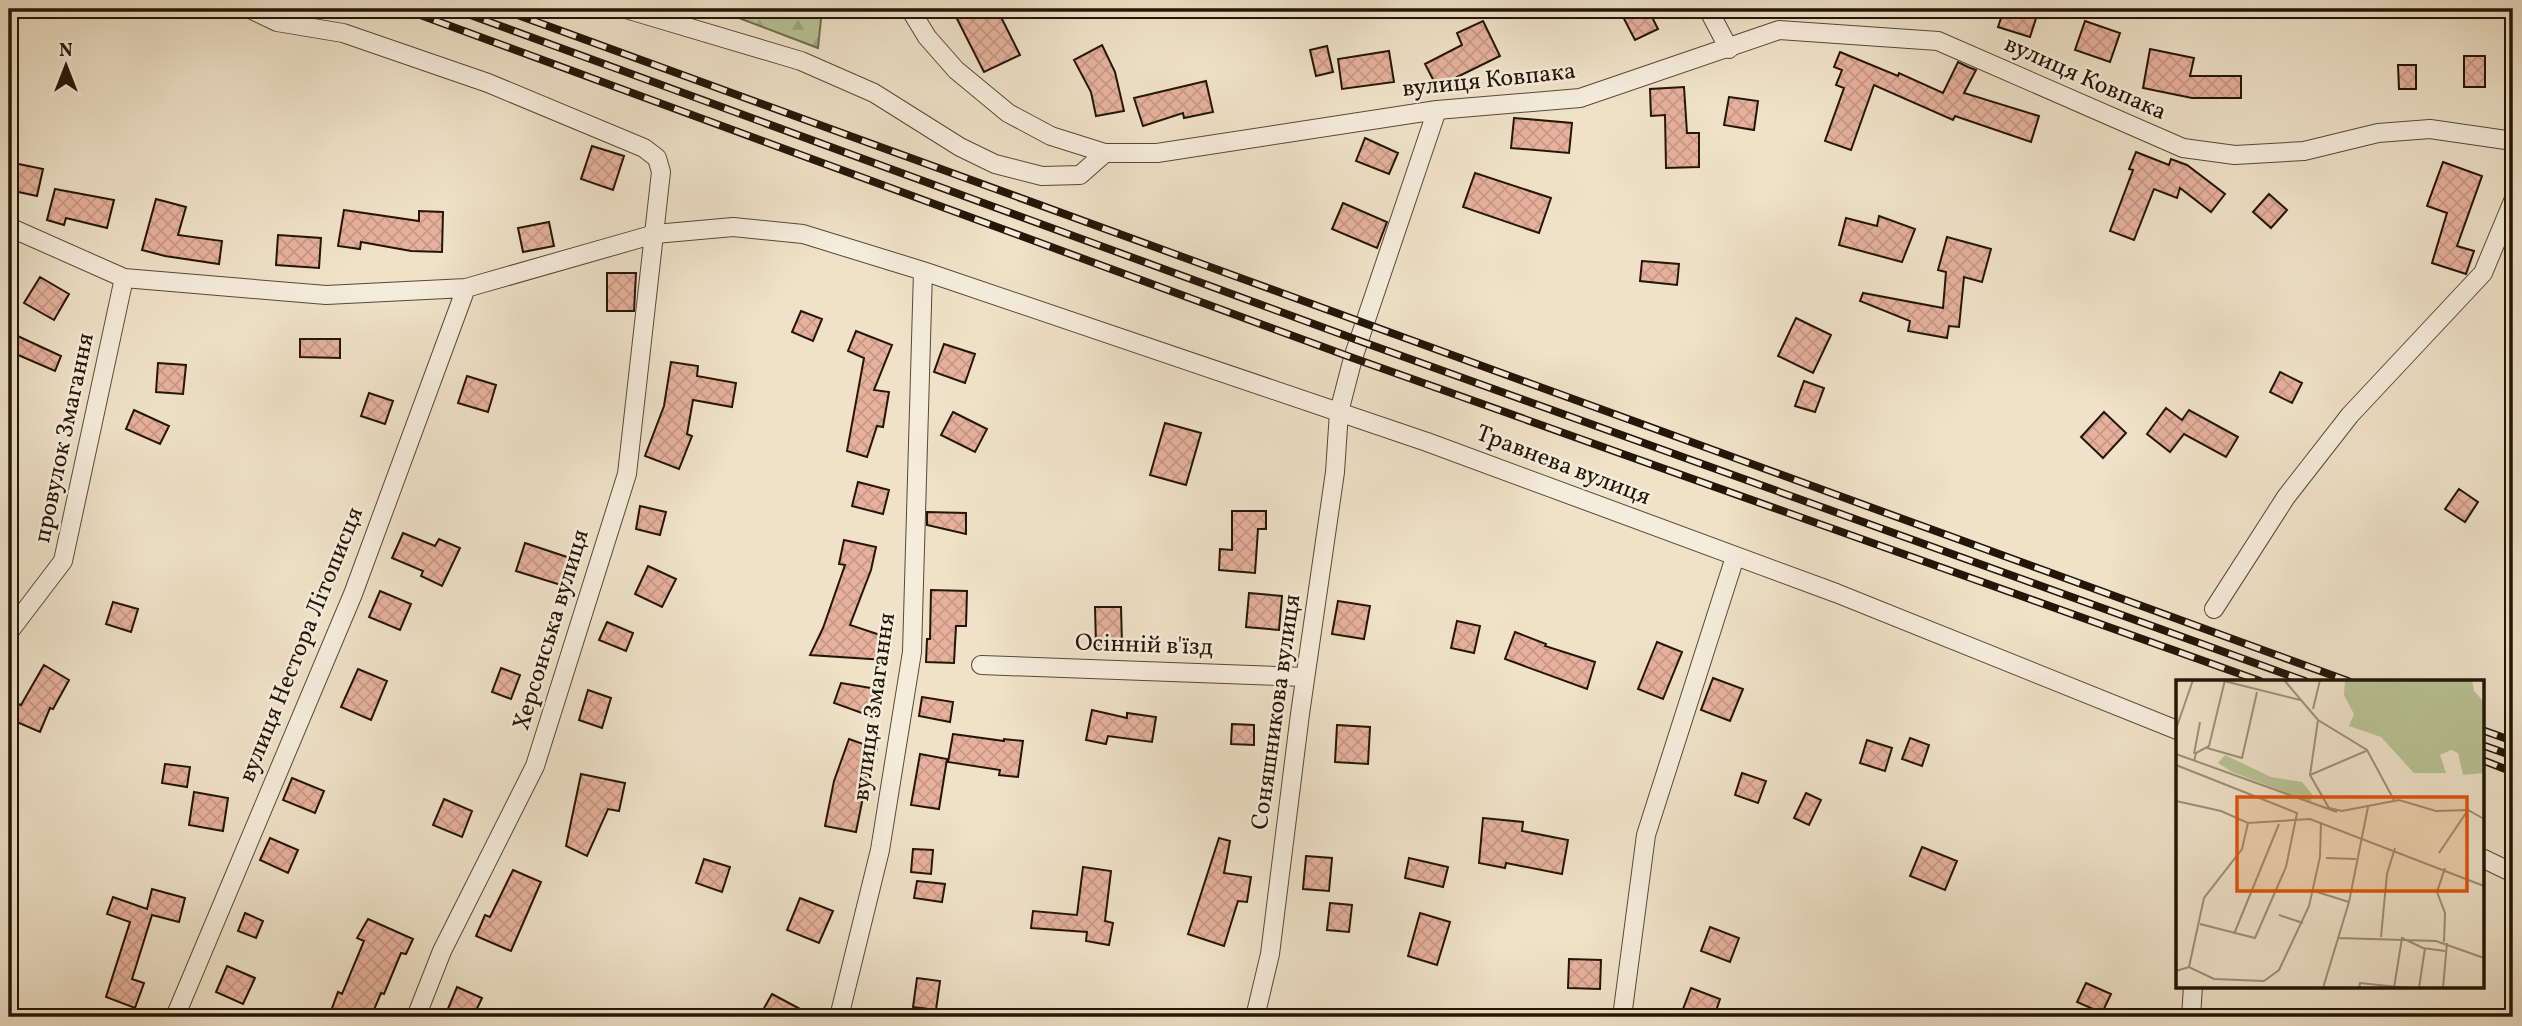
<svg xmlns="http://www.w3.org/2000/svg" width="2522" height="1026" font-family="Vollkorn,serif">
<defs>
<pattern id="forest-firs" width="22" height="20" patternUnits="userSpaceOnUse" patternTransform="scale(1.75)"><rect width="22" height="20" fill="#b8c396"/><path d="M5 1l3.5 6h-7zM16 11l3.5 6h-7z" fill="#9ea780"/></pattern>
<pattern id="building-cross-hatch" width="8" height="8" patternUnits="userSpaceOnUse" patternTransform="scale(1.75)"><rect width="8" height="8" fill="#e7b19d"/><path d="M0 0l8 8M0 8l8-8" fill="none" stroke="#c69886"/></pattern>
</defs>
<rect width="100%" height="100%" fill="#efe2c8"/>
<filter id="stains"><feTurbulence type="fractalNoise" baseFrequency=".00286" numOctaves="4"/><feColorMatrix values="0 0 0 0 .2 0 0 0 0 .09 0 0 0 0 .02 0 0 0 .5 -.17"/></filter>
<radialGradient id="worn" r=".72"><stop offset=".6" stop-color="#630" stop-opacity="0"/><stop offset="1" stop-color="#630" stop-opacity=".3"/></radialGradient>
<path fill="url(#forest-firs)" stroke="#6e6c4e" stroke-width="2" d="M715,9h107l-4,39z"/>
<path fill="url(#building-cross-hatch)" stroke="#231606" stroke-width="2" d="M952,9h45l23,46 -36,17z
M1619,9h29l10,20 -23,11z
M2004,9h35l-9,28 -32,-10z
M1483,21l17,35 -43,21 3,6 -20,10 -15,-29 37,-19 -5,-12z
M2085,21l35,12 -10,29 -35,-12z
M1102,45l13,27 9,39 -28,5 -5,-24 -17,-32z
M1327,46l6,26 -17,4 -6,-26z
M2150,49l44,9 -4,18h51v22h-49l-49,-10z
M1389,51l5,31 -52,7 -4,-30z
M1840,52l58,24 1,-3 44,20 15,-31 10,5 8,3 -12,23 75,23 -8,26 -76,-26 -2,4 -79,-35 -23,65 -26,-9 19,-53 -8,-3 6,-15 -8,-3z
M2464,56h21v31h-21z
M2398,65h18v24h-17z
M1206,81l7,31 -29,6 -1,-5 -40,13 -9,-28z
M1684,87l3,46h12v34l-33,1 -1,-53 -14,1 -1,-27z
M1729,97l29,4 -4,29 -30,-5z
M1514,118l58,5 -3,30 -58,-5z
M1365,138l33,15 -9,21 -33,-13z
M592,146l32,10 -11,34 -32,-11z
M2136,152l33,13 2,-6 16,6 38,29 -14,18 -31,-24 -3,10 -23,-9 -20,51 -24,-9 23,-61 -4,-1z
M9,162l34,7 -6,27 -28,-6z
M2443,162l39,14 -25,70 17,5 -8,23 -34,-11 15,-50 -20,-7z
M1475,173l76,25 -12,35 -76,-26z
M55,189l59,11 -7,28 -41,-10 -2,7 -17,-5z
M2269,194l18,16 -16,18 -18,-16z
M156,199l30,8 -8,28 44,6 -3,23 -54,-8 -23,-6z
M1343,203l44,19 -10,26 -45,-19z
M344,210l75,11v-10l24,1 -1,40 -31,-1 -50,-9 -1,7 -22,-3z
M1879,216l36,13 -13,33 -63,-17 7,-27 31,8z
M549,222l5,24 -31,6 -5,-24z
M278,235l43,3 -2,30 -43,-3z
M1947,237l44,12 -9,33 -18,-5 -5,50 -10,-1 -2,12 -39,-7 2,-10 -50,-20 3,-8 80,15 3,-36 -8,-2z
M1642,261l37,3 -2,21 -37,-4z
M607,273h29l-2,38h-27z
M40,277l29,17 -15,26 -30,-17z
M801,311l21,8 -9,22 -21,-9z
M1796,318l35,17 -18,38 -35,-17z
M856,331l36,14 -18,45 15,2 -6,35 -6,-1 -10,31 -20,-6 17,-93 -16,-7z
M9,332l52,24 -6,15 -46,-20z
M300,339h40v19l-40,-1z
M944,344l31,10 -10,29 -31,-11z
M671,362l27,4 -1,10 39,7 -4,24 -39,-7 -6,34 5,2 -13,33 -34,-13 19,-50z
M158,363l28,2 -3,29 -27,-2z
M2280,372l22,11 -10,20 -22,-11z
M467,376l29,9 -8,27 -30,-9z
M1804,381l20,7 -9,24 -20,-6z
M369,393l24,8 -8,23 -24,-8z
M2166,408l16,12 7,-10 49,27 -12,20 -42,-23 -14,18 -23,-18z
M134,410l35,16 -9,18 -34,-15z
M953,412l34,17 -12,23 -34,-17z
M2104,412l22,21 -23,25 -22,-21z
M1165,423l36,10 -15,52 -36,-10z
M858,482l31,8 -6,24 -31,-8z
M2459,489l19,13 -13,20 -20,-13z
M640,506l26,6 -6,23 -24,-6z
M1232,511h34v18h-8l-3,44 -36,-3 1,-21 12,1z
M927,512l39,1v21l-39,-9z
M403,533l32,13 4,-7 21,9 -18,38 -21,-10 2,-5 -31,-13z
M844,540l32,7 -5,23 -21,55 42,14 -7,21 -75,-5 13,-27 22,-63 -6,-1z
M525,543l45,15 -9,27 -45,-14z
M648,566l28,13 -14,28 -27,-13z
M931,590l36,1 -1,35h-10l-2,37 -28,-1 1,-23h3z
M380,591l31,13 -11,26 -31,-13z
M1249,593l33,3 -3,34 -33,-3z
M1338,601l32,5 -6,33 -32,-5z
M113,602l25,7 -7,23 -25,-8z
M1095,607h26l1,38h-26z
M1457,621l23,5 -6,27 -23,-5z
M607,622l26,11 -7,18 -27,-11z
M1515,632l31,12 -1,2 50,16 -8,27 -82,-30z
M1657,642l25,10 -19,47 -25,-10z
M44,665l25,15 -16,29 -3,-1 -10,24 -28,-12 6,-16 3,1z
M501,668l19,7 -9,24 -19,-7z
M358,669l29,12 -16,39 -30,-13z
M1713,678l30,11 -13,32 -29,-11z
M841,683l42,7 -10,27 -39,-14z
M588,690l23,8 -9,30 -23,-8z
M922,697l31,5 -3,20 -31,-6z
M1092,710l35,8v-5l29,4 -4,25 -44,-6 -2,8 -20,-4z
M1232,724l22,1v20l-23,-1z
M1337,725l33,2 -2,37 -33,-2z
M953,734l51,7v-2l19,2 -5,36 -19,-2 1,-5 -52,-8z
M1910,738l19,7 -7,21 -20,-7z
M849,739l28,10 -18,48h4l-7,35 -31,-6 9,-45z
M1867,740l25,8 -7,23 -25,-8z
M920,754l27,5 -8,50 -28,-4z
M165,764l25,3 -3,20 -25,-4z
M1742,773l24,8 -8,22 -23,-8z
M581,774l44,9 -6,28 -11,-2 -21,47 -21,-10z
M292,778l32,13 -9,22 -32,-13z
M194,792l34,6 -5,33 -34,-6z
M1806,793l15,7 -12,25 -15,-7z
M444,799l28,12 -10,26 -29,-12z
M1483,818l40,4 -1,9 46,9 -6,34 -56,-11 -1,5 -26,-5z
M270,838l28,12 -10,23 -28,-13z
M1219,838l11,3 -6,32 27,4 -4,25 -9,-1 -14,45 -36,-12z
M1922,847l35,14 -12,29 -35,-14z
M913,849l20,1 -2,24 -20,-2z
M1306,856l26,2 -3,33 -26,-2z
M1409,858l39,9 -5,20 -38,-9z
M704,859l26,8 -8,25 -26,-9z
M1083,867l28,4 -6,50 8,2 -4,22 -23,-4 1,-9 -56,-4 2,-17 44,4z
M513,870l28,12 -30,69 -35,-15 9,-21 5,2z
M917,881l28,3 -3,18 -28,-4z
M152,889l33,9 -6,24 -27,-7 -20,64 12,4 -9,25 -29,-11 24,-75 -23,-8 6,-17 34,12z
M800,898l33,13 -14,32 -32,-13z
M1330,903l22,2 -3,27 -22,-2z
M245,913l18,8 -7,17 -18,-7z
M1420,913l30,9 -13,43 -29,-9z
M368,919l45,20 -7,15 -5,-1 -17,41 -3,-1 -10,24h-25l-15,-6 7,-19 4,2 22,-53 -7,-3z
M1710,927l29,11 -9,24 -29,-11z
M1569,959l32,1 -1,29 -32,-1z
M227,966l28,12 -12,26 -27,-12z
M917,978l23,3 -4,29 -23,-3z
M2086,983l25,11 -9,19 -25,-11z
M457,987l25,11 -9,19h-14l-12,-6z
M1691,988l29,11 -6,18h-34z
M772,994l43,23h-56z"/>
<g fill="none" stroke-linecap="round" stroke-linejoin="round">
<g stroke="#564936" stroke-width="20">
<path id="street" d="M250,9l27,13 66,11 145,50 156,65 13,10 4,14 -34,302 -92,292 -93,185 -26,66
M626,9l175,52 73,32 86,54 35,17 47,12 38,-1 25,-22
M910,9l17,28 29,33 52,43 43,23 54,17h52l280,-43 143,-12 199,-68 159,11 245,107 52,7 69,-4 74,-18 52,-4 83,12
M1708,9l21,40
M9,227l115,51 202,17 140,-7 189,-54 78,-7 70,7 120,37 504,171 409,151 341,137
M2214,609l72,-112 64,-82 133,-142 30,-72
M9,632l54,-71 61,-283
M981,665l324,12
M2482,858l31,15
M175,1017l178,-423 113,-306
M839,1017l41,-167 32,-198 11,-381
M1255,1017l15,-63 30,-240 35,-242 4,-60 14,-54 84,-248
M1622,1017l24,-182 89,-278
M2191,1017l2,-31"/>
</g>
<use href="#street" stroke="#f5ecdb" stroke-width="18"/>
<g stroke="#231606" stroke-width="8">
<path id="rail" d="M404,9l949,349 907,323
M454,9l906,332 945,340
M501,9l1847,672
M2482,730l31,11
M2482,745l31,11
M2482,760l31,12"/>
</g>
<use href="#rail" stroke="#f5ecdb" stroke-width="5" stroke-dasharray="16" stroke-linecap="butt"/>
</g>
<g text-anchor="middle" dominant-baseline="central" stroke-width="5" stroke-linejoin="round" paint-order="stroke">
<g font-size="24" fill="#231606" stroke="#f5ecdb">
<text transform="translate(2085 79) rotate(24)">вулиця Ковпака</text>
<text transform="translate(1489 81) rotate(-6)">вулиця Ковпака</text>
<text transform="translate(65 438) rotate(-78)">провулок Змагання</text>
<text transform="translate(1563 466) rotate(21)">Травнева вулиця</text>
<text transform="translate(552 630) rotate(-73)">Херсонська вулиця</text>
<text transform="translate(302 645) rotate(-68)">вулиця Нестора Літописця</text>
<text transform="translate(1144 646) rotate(2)">Осінній в'їзд</text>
<text transform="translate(875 707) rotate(-82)">вулиця Змагання</text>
<text transform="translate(1277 712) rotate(-82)">Соняшникова вулиця</text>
</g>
</g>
<g transform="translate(2176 680)">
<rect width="308" height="308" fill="#efe2c8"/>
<path d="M49,75l46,22 31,5 10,12 -1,8 -79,-30 -14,-9z" fill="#b8c396"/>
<path d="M169,0h127l2,11 10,11v71l-21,2 -5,-22 -7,-3 -11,5 6,18h-32l-33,-36 -32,-11 5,-12 -10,-19z" fill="#b8c396"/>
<path fill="none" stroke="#9d907a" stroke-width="2" d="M108,0l34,40 49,30 28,52M48,1l76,19M137,29l7,-29M142,40l-8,55 19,33 13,3 57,-11 37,11 32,-1 16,9M0,49l17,-49M31,68l35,10 15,-66M0,74l161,58M18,74l6,-32M18,81l2,-8 13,-7 16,-66M0,85l121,48 -11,54 -31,71 -55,-14M134,95l56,-24M0,121l45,10 27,12 62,-4 174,67M263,173l29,-43M150,178l30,1M138,211l35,11M103,235l24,8M58,254l45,-110M205,257l6,-63 8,-26M162,258l98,3 48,17M268,262l1,-29 -8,-21 8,-24M13,287l15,-69 38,-49 6,-26M0,291l13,-4 25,12 50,2 15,-11 30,-64 11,-49 1,-35M147,308l26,-86 19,-95M183,308l1,-5 48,5M218,308l8,-50 21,10 22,3M243,308l6,-40M267,308l4,-45"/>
<path fill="#de560c" fill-opacity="0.15" stroke="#de560c" stroke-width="3.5" d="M61,117h230v94h-230z"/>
<rect width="308" height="308" fill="none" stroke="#231606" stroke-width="3.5"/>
</g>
<rect width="2522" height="1026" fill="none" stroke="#efe2c8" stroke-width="35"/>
<rect x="10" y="10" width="2501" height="1005" fill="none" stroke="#231606" stroke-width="3.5"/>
<rect x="18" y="18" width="2487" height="991" fill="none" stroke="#231606" stroke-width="2"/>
<g transform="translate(66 66)" stroke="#f5ecdb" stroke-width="5" paint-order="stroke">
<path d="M0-5L12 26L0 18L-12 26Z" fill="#231606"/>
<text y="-10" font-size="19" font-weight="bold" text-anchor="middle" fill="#231606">N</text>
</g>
<rect width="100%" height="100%" filter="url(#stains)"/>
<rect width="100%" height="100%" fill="url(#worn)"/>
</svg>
